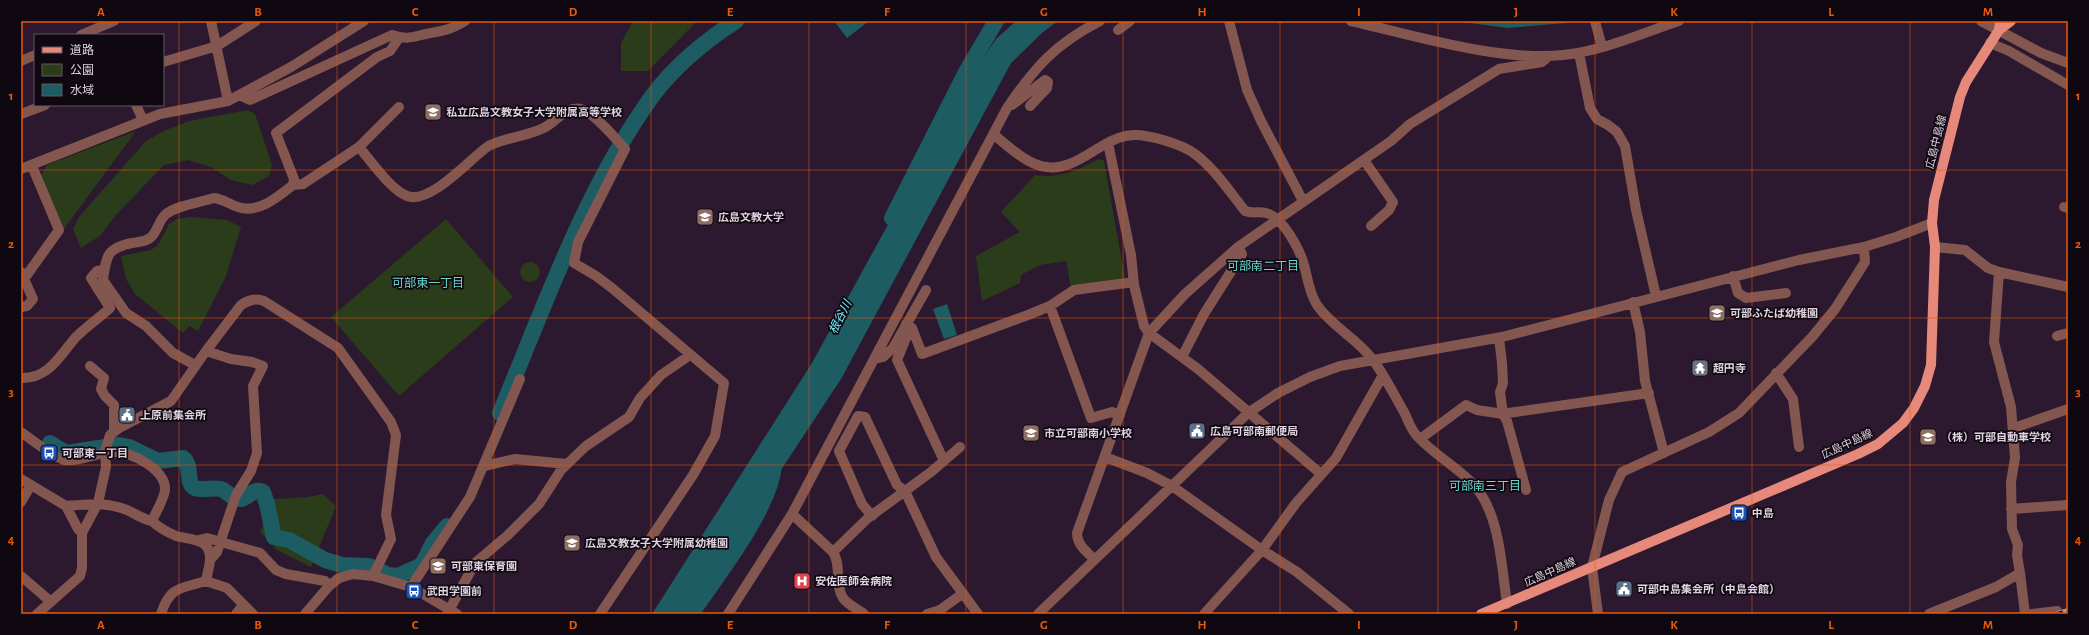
<svg xmlns="http://www.w3.org/2000/svg" width="2089" height="635" font-family="'Alegreya Sans','Noto Sans JP',sans-serif">
<rect width="100%" height="100%" fill="#2c192f"/>
<path fill="#2a3c19" d="M633,21h64l-49,50h-27v-28z
M248,110l7,4 17,51 -3,11 -17,9 -21,-5 -20,-13 -23,-7 -24,5 -49,51 -15,20 -19,12 -8,-19 6,-12 67,-76 18,-10 25,-10z
M136,131l-72,98 -23,-53 6,-11z
M1099,159l5,2 21,117 -54,9 -5,-26 -26,4 -19,10 -1,8 -38,18 -6,-45 44,-24 -19,-20 34,-37c25,4 42,-5 64,-16z
M190,217l37,3 14,7 -15,49 -28,55 -9,-5 -6,7 -48,-39 -9,-15 -5,-23 30,-6 7,-5 11,-21 8,-5z
M446,219l67,78 -114,99 -68,-79z
M520 272a10 10 0 1 1 20 0a10 10 0 1 1-20 0Z
M323,494l13,12 -25,61 -34,-17 -17,-18 14,-33 34,-2z"/>
<path fill="#1d5c62" d="M837,21h32l-22,17 -12,-16z
M1016,21h42l-15,11 -32,31 -170,316 -155,235h-34l160,-251 151,-275 33,-49z
M1455,21h119l-8,2 -58,5z
M947,304l10,31 -13,4 -11,-30z"/>
<g fill="none" stroke-linecap="round" stroke-linejoin="round">
<path stroke="#1d5c62" stroke-width="16" d="M892,218l74,-146 30,-51
M500,413c44,-106 85,-224 153,-318 22,-29 52,-54 83,-74
M50,443l16,10 53,-8 10,2 29,14 25,-3c10,7 2,26 12,30 8,3 18,-1 26,1 6,2 12,11 19,10 9,-1 13,-12 23,-7l4,12 7,33 15,3 36,20 17,5 27,1 19,9 10,1 24,-11 11,-22 14,-17
M691,614c25,-37 80,-106 83,-149"/>
<path stroke="#83564f" stroke-width="10" d="M211,21l17,80
M1229,21l18,69 14,31 42,80
M1351,21c62,14 149,41 212,34 40,-4 79,-22 116,-34
M1595,21l7,26
M1981,21l60,32 27,10
M1118,30l12,-9
M81,35l33,-14
M1990,43l19,8 59,34
M1579,53l11,55 7,11 11,6 9,7 8,14 11,64 20,86
M21,61l14,-6
M163,62l54,-16 39,-25
M239,95l11,5 142,-65c15,5 20,2 34,-1 17,-3 24,-4 39,-13
M136,105l7,15
M1012,105l33,-25 3,2 -1,6 -17,18
M21,114l24,-9
M993,134c15,12 34,31 54,33 20,3 39,-12 55,-21 10,-6 20,-11 32,-11 16,0 48,9 61,19 19,14 35,38 50,57 8,3 14,0 21,2 17,4 34,37 38,52 4,14 5,28 13,40 15,22 40,33 56,55 12,16 21,35 31,52 4,8 7,18 13,24 19,21 48,35 63,57 20,28 22,77 27,111
M1108,143l23,112 3,30 10,41 5,7 49,36 123,105
M359,147c11,13 32,43 48,49 23,9 63,-37 80,-49 13,-9 45,-11 60,-21 10,-6 20,-20 34,-17 12,3 35,30 44,40l-47,93 -4,21 22,13 16,12 112,95 -9,53 -22,39 -93,139
M1364,160l29,42 -4,8 -18,16
M21,169l139,-55 68,-13 63,-34 73,-46
M293,185l10,-1 56,-37 40,-40
M2064,207l4,1
M1935,247l30,3 23,18 11,4 69,15
M21,272l12,27 -6,7 -6,1
M1733,276l5,17 8,5 40,-5
M24,279l35,-49 -27,-64
M1633,302l7,30 5,49 19,72
M1050,306l41,112 21,-6 8,3
M906,324l6,4 10,26 106,-39 22,-9 24,-16 60,-8
M906,324l2,9 -11,27 47,101
M2057,336l11,-3
M1499,338l3,25 1,20 -3,9 3,22
M206,351l35,-46c8,-5 14,-7 23,-4l74,47 53,74 5,13 -10,80 5,24 -18,37
M1182,357l22,-43 38,-60 -4,-7
M875,359l8,-2 10,-9 33,-58
M195,365l-22,-12 -27,-27 -20,-13 -23,-33c3,-24 4,-32 29,-37 6,-1 13,-1 18,-5 7,-5 8,-16 15,-23 9,-9 36,-13 49,-17 9,1 15,6 24,9 20,7 40,-10 55,-22l1,-6 -18,-46 101,-76 13,-6 9,-13
M90,366l14,12 -3,11 4,7 9,9v27
M1776,373l17,26 6,48
M21,378c28,1 39,-23 55,-41 10,-10 23,-19 34,-29l-19,-30 6,-7 7,-1
M1505,416l3,-3 141,-20
M2014,428l54,-19
M21,432c10,7 33,26 44,28 16,2 32,-8 48,-8 17,-1 53,17 52,38 -1,9 -9,22 -13,31 7,7 15,11 24,15 14,4 35,2 34,23 0,7 -3,15 -4,22l21,7 26,26
M1420,439l46,-34 11,5 26,4 4,7 19,69
M1105,457l42,16 25,13 90,64 35,22 52,42
M484,466l31,-7 52,5
M21,479l45,27 12,23 4,4
M21,502l10,-17
M66,506c22,-2 40,-4 61,4 9,4 15,9 25,11
M2011,509l57,-4
M792,514l41,38c9,14 1,32 10,46 5,7 15,11 21,16
M872,516l-10,-12 -23,-53 19,-35 7,1 32,68 8,6 31,66 42,57
M199,540l8,-2 53,15 16,17 10,4 39,7 4,5
M833,552l35,-34 63,-46 29,-25
M1094,559c-8,-8 -17,-14 -17,-26l72,-200 36,-39 53,-47 153,-106 19,-17 89,-55 43,-7 7,-6
M2020,573l5,41
M21,576l29,25
M411,587l59,-90 50,-118
M37,614l43,-38 2,-8v-35l16,-30 8,-36 -1,-15 5,-17 9,-7 52,-27 35,-50 25,8 21,3 11,4 -10,20 4,67 -6,18 -15,24 -19,57 -6,7
M161,614c9,-28 19,-25 45,-33
M236,614l7,-9
M305,614l24,-28 10,-8 14,-4 20,2 38,11 46,27
M447,614l28,-51 33,-28 31,-31 22,-34 25,-24 43,-29 11,-19 21,-23 29,-20
M728,614l64,-100 215,-406c28,-41 48,-64 93,-87
M927,614l13,-4 22,-16
M1038,614l210,-201 30,-20 32,-16 30,-11 162,-29 297,-77 65,-13 32,-10 36,-14
M1204,614l58,-64 34,-47 40,-45 47,-83
M1598,614l-6,-47 17,-67 13,-28 87,-40 30,-19 73,-76 23,-28 30,-47 -1,-15
M1929,614l67,-27 24,-14 -3,-18 1,-10 -6,-16 -1,-47 4,-24 -4,-51 -17,-65 5,-70
M2032,614l25,-3 1,3"/>
<path stroke="#e6887a" stroke-width="10" d="M1999,30l12,-9
M1481,614l377,-160 20,-10 25,-21 11,-15 11,-22 6,-21 4,-118 -3,-24 2,-23 26,-103 6,-15 33,-52 1,-9"/>
<g stroke="#a293a4" stroke-width="4">
<path id="rail" d="M2055,614l13,-4"/>
</g>
<use href="#rail" stroke="#100811" stroke-width="2.5" stroke-dasharray="8" stroke-linecap="butt"/>
</g>
<path fill="none" stroke="#e8590c" stroke-width="1" stroke-opacity="0.55" d="M179,21v593M337,21v593M494,21v593M651,21v593M809,21v593M966,21v593M1123,21v593M1280,21v593M1438,21v593M1595,21v593M1752,21v593M1910,21v593M21,170h2047M21,318h2047M21,465h2047"/>
<defs>
<g id="school-square" transform="scale(0.9)"><rect x="-9" y="-9" width="18" height="18" rx="4" fill="#8d6e63" stroke="#100811"/><path d="M0-5L7-2L0 1L-7-2ZM-4 1L0 2.5L4 1V4Q0 6-4 4Z" fill="#fff"/></g>
<g id="university-square" transform="scale(0.9)"><rect x="-9" y="-9" width="18" height="18" rx="4" fill="#8d6e63" stroke="#100811"/><path d="M0-5L7-2L0 1L-7-2ZM-4 1L0 2.5L4 1V4Q0 6-4 4Z" fill="#fff"/></g>
<g id="temple-square" transform="scale(0.9)"><rect x="-9" y="-9" width="18" height="18" rx="4" fill="#6b7280" stroke="#100811"/><path d="M0-6L5-2H3V0L6.5 2.5H4V6H1.5V3h-3V6H-4V2.5H-6.5L-3 0V-2H-5Z" fill="#fff"/></g>
<g id="civic-square" transform="scale(0.9)"><rect x="-9" y="-9" width="18" height="18" rx="4" fill="#5c6f8a" stroke="#100811"/><path d="M-.6-6.5H3V-4.5H.6V-3L4-1V1h2V6H-6V1h2V-1L-.6-3ZM-1.2 2.5V6h2.4V2.5Z" fill="#fff"/></g>
<g id="bus-square" transform="scale(0.9)"><rect x="-9" y="-9" width="18" height="18" rx="4" fill="#1a4fb4" stroke="#100811"/><path d="M-5-6H5V4H4V6H2V4H-2V6H-4V4H-5ZM-3.5-4V0h7V-4ZM-3.5 1.2v1.5H-2V1.2ZM2 1.2v1.5H3.5V1.2Z" fill="#fff"/></g>
<g id="hospital-square" transform="scale(0.9)"><rect x="-9" y="-9" width="18" height="18" rx="4" fill="#e0444e" stroke="#100811"/><path d="M-5-5h3v3.5h4V-5h3V5h-3V1.5h-4V5h-3Z" fill="#fff"/></g>
</defs>
<g fill-rule="evenodd">
<use href="#school-square" x="433" y="112"/>
<use href="#university-square" x="705" y="217"/>
<use href="#school-square" x="1717" y="313"/>
<use href="#temple-square" x="1700" y="368"/>
<use href="#civic-square" x="127" y="415"/>
<use href="#civic-square" x="1197" y="431"/>
<use href="#school-square" x="1031" y="433"/>
<use href="#school-square" x="1928" y="437"/>
<use href="#bus-square" x="49" y="453"/>
<use href="#bus-square" x="1739" y="513"/>
<use href="#school-square" x="572" y="543"/>
<use href="#school-square" x="438" y="566"/>
<use href="#hospital-square" x="802" y="581"/>
<use href="#civic-square" x="1624" y="589"/>
<use href="#bus-square" x="414" y="591"/>
</g>
<g text-anchor="middle" dominant-baseline="central" stroke-width="3.5" stroke-linejoin="round" paint-order="stroke">
<g font-size="11" font-weight="bold" fill="#dfd3e1" stroke="#100811" text-anchor="start">
<text x="446" y="112">私立広島文教女子大学附属高等学校</text>
<text x="718" y="217">広島文教大学</text>
<text x="1730" y="313">可部ふたば幼稚園</text>
<text x="1713" y="368">超円寺</text>
<text x="140" y="415">上原前集会所</text>
<text x="1210" y="431">広島可部南郵便局</text>
<text x="1044" y="433">市立可部南小学校</text>
<text x="1941" y="437">（株）可部自動車学校</text>
<text x="62" y="453">可部東一丁目</text>
<text x="1752" y="513">中島</text>
<text x="585" y="543">広島文教女子大学附属幼稚園</text>
<text x="451" y="566">可部東保育園</text>
<text x="815" y="581">安佐医師会病院</text>
<text x="1637" y="589">可部中島集会所（中島会館）</text>
<text x="427" y="591">武田学園前</text>
</g>
<g font-size="11" fill="#dfd3e1" stroke="#100811">
<text transform="translate(1936 142) rotate(-76)">広島中島線</text>
<text transform="translate(1847 444) rotate(-25)">広島中島線</text>
<text transform="translate(1550 572) rotate(-24)">広島中島線</text>
</g>
<g font-size="12" fill="#6dd7cb" stroke="#100811">
<text x="1263" y="266">可部南二丁目</text>
<text x="428" y="283">可部東一丁目</text>
<text x="1485" y="486">可部南三丁目</text>
</g>
<g font-size="12" font-style="italic" fill="#76eefa" stroke="#100811">
<text transform="translate(840 317) rotate(-63)">根谷川</text>
</g>
</g>
<rect width="2089" height="635" fill="none" stroke="#100811" stroke-width="44"/>
<rect x="34" y="34" width="130" height="72" fill="#100811" stroke="#635964"/>
<rect x="42" y="47" width="20" height="6" fill="#e6887a" stroke="#635964"/>
<text x="70" y="54" font-size="12" fill="#dfd3e1">道路</text>
<rect x="42" y="64" width="20" height="12" fill="#2a3c19" stroke="#635964"/>
<text x="70" y="74" font-size="12" fill="#dfd3e1">公園</text>
<rect x="42" y="84" width="20" height="12" fill="#1d5c62" stroke="#635964"/>
<text x="70" y="94" font-size="12" fill="#dfd3e1">水域</text>
<rect x="22" y="22" width="2045" height="591" fill="none" stroke="#e8590c" stroke-width="1.5"/>
<g font-size="13" text-anchor="middle" font-weight="bold" fill="#e8590c">
<text x="101" y="16">A</text>
<text x="258" y="16">B</text>
<text x="415" y="16">C</text>
<text x="573" y="16">D</text>
<text x="730" y="16">E</text>
<text x="887" y="16">F</text>
<text x="1044" y="16">G</text>
<text x="1202" y="16">H</text>
<text x="1359" y="16">I</text>
<text x="1516" y="16">J</text>
<text x="1674" y="16">K</text>
<text x="1831" y="16">L</text>
<text x="1988" y="16">M</text>
<text x="11" y="100">1</text>
<text x="2078" y="100">1</text>
<text x="11" y="248">2</text>
<text x="2078" y="248">2</text>
<text x="11" y="396">3</text>
<text x="2078" y="396">3</text>
<text x="11" y="544">4</text>
<text x="2078" y="544">4</text>
<text x="101" y="629">A</text>
<text x="258" y="629">B</text>
<text x="415" y="629">C</text>
<text x="573" y="629">D</text>
<text x="730" y="629">E</text>
<text x="887" y="629">F</text>
<text x="1044" y="629">G</text>
<text x="1202" y="629">H</text>
<text x="1359" y="629">I</text>
<text x="1516" y="629">J</text>
<text x="1674" y="629">K</text>
<text x="1831" y="629">L</text>
<text x="1988" y="629">M</text>
</g>
</svg>
